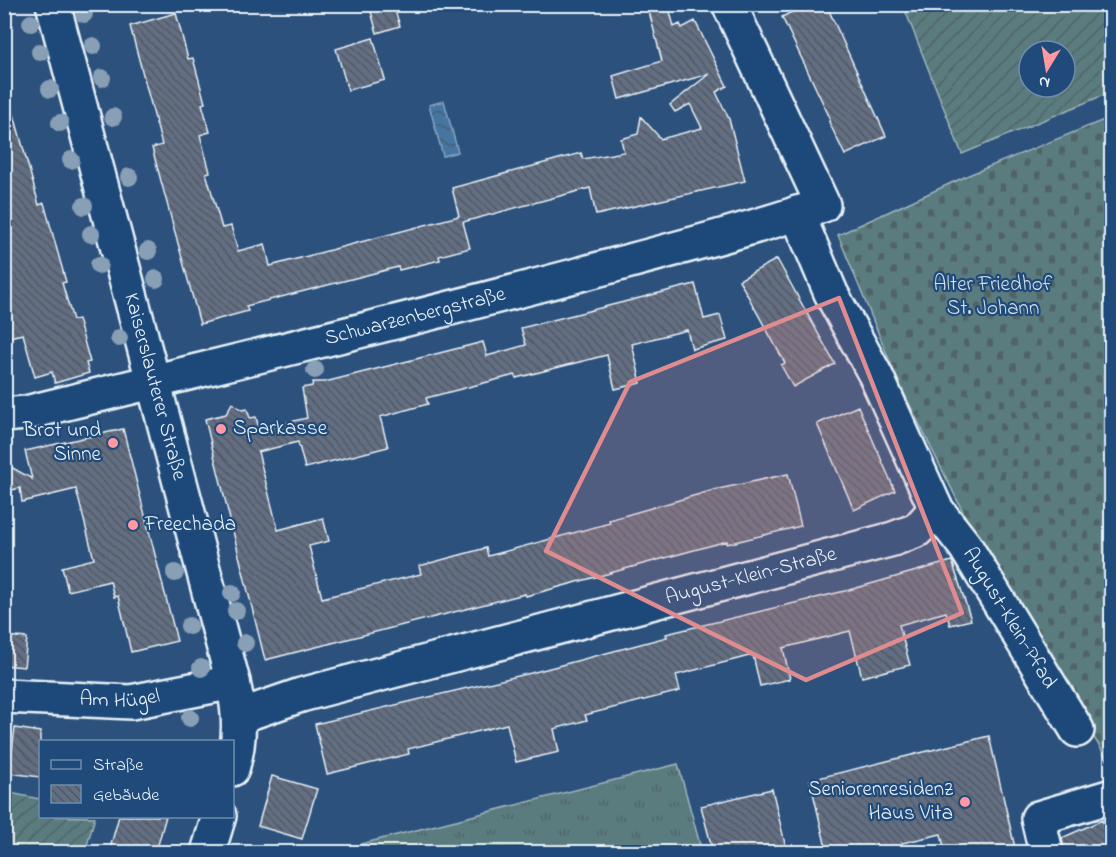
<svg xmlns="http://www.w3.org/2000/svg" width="1116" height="857" font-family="'Indie Flower',sans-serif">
<defs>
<pattern id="grass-tufts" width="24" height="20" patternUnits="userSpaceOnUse" patternTransform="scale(1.5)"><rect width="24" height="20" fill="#5a7b7f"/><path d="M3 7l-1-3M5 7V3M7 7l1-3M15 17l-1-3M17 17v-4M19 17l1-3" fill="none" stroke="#516467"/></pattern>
<pattern id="cemetery-stones" width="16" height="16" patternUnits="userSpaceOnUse" patternTransform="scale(1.5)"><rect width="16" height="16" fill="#5a7b7f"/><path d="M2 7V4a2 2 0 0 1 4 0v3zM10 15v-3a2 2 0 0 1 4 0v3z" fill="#516467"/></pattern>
<pattern id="garden-furrows" width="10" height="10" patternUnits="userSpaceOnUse" patternTransform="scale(1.5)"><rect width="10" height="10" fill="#5a7b7f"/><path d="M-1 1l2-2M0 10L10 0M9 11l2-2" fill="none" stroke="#516467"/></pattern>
<pattern id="water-waves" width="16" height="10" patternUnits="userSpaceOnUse" patternTransform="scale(1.5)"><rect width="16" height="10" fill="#4474a0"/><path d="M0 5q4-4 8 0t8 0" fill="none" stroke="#455e75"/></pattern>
<pattern id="building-back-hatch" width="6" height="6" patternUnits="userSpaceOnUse" patternTransform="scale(1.5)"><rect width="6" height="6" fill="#626e82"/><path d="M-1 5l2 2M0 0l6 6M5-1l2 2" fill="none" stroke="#535963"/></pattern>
</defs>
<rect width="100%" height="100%" fill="#2c517c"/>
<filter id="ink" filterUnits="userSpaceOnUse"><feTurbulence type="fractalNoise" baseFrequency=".0167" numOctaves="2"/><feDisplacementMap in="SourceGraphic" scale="12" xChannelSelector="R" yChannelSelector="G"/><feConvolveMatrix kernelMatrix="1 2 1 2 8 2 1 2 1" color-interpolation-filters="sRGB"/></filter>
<g filter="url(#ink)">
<path fill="url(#grass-tufts)" stroke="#a1b6bc" stroke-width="1.5" d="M678,764l24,88h-338l-3,-8z"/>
<path fill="url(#cemetery-stones)" stroke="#a1b6bc" stroke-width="1.5" d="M1111,117v649l-134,-226 -79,-159 -60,-146 133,-61z"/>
<path fill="url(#garden-furrows)" stroke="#a1b6bc" stroke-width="1.5" fill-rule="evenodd" d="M903,5h208v87l-149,62zM1029,51h36v36h-36z
M5,792l35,7v17l55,1 -10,35h-80z"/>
<path fill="url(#water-waves)" stroke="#86a6c3" stroke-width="1.5" d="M444,101l14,51 -15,4 -14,-51z"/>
<path fill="url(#building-back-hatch)" stroke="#e8f1f8" stroke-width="1.5" d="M381,4h12l7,22 -23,7 -7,-25z
M647,4h21l6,23 6,-3 2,4 13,-7 32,65 -11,6 13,27 16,62 -149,34 -6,-27 -127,34 7,26 -31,8 1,4 -41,10 -1,-3 -152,39 2,5 -48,13 -48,-176 10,-3 -32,-119 46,-13 12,46 5,-1 12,45 -3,1 8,28 -10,3 10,37 -4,1 16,55 9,-2 7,25 27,-7 5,22 189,-50 -7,-28 129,-35 2,6 41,-7 -3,-13 17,-5 3,-17 20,22 41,-11 -12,-24 -15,8 -5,-7 39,-31 -90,25 -6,-23 49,-15z
M807,4h19l60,132 -41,19 -16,-33 1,-4 -48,-101z
M373,38l12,42 -37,10 -12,-41z
M11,104l28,101 5,-2 22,79 -4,1 11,37 5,-1 12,43 -4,1 3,10 -34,10 -3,-11 -17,5 -12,-43 -19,4v-233z
M777,259l58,105 -42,23 -12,-22 4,-2 -46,-83z
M695,284l9,35 16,-4 7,25 -35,9 -5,-19 -55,14 9,39 -26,6 -8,-34 -91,23 -1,-3 -89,23 2,6 -48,13 8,30 -83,21 -7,-26 -40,10 20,78 45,-12 6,23 -20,5 13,52 99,-24 -2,-8 67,-18 2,8 122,-33 -1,-3 105,-30 74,-16 13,52 -74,18v-3l-201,55 -1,-2 -260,66 -60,-241 21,-5 6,-11 10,7 5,-1 3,9 6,-1 3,12 48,-11 -5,-30 10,-2 1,-4h12l158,-40 4,14 39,-11 -5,-17z
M858,406l37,85 -41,19 -37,-86z
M123,429l54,212 -46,11 -13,-56 -4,1 -4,-16 -42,10 -6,-24 32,-8 -18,-70 -54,13 -2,-14 -16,4v-29l28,16 -7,-28z
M952,561l19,59 -21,5 -4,-13 -47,13 11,40 -48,12 -12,-46 -67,17 7,31 -30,7 -7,-31 -77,20 4,16 -95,24 2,5 -33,9 5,23 -43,10 -9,-38 -99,25 1,5 -82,20 -12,-50 216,-51 136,-36 -1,-3 183,-44z
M4,636l23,2 -3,29 -20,-2z
M15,728l25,4v45l-31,-4z
M989,736l27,116h-71l-4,-18 -39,9 2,9h-77l-17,-72z
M272,776l45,13 -15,50 -44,-13z
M772,789l15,63h-74l-12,-46z
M119,816h47l-10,36h-47z
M1102,820l10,23v9h-48l-2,-14z"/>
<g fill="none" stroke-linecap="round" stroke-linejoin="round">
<g stroke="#e8f1f8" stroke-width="38">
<g id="minor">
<path id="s1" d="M53,4l180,678c7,31 8,57 -1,87"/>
<path id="s2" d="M797,213l34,80 45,83 60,133 29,37 112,184"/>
<path id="s3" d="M4,415l22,-2c181,-45 364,-88 544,-136 85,-23 170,-44 253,-72l-94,-201"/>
<path id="s4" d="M4,696l127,6 102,-20"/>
<path id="s5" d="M240,716l61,-21 592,-156 24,-9 19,-21"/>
<path d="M208,852l11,-36"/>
<path d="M1046,852l-8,-34 74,-22"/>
</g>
</g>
<use href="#minor" stroke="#1f4a7a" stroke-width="33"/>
</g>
<g fill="#889fb6">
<circle cx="84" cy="14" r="9"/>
<circle cx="31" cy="23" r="9"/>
<circle cx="93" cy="46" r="9"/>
<circle cx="40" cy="52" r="9"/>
<circle cx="102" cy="78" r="9"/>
<circle cx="50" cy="89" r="9"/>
<circle cx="113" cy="117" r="9"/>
<circle cx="60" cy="123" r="9"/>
<circle cx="71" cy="160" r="9"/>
<circle cx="129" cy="177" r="9"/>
<circle cx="84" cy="206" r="9"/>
<circle cx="91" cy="234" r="9"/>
<circle cx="148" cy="251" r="9"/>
<circle cx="99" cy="265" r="9"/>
<circle cx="156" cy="279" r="9"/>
<circle cx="119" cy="338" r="9"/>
<circle cx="315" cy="370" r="9"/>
<circle cx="175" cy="573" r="9"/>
<circle cx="232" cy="593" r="9"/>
<circle cx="236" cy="611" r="9"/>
<circle cx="189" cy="626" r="9"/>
<circle cx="245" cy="643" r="9"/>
<circle cx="201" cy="668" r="9"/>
<circle cx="190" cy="718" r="9"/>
</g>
</g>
<path fill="#df8c90" fill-opacity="0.2" stroke="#df8c90" stroke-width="4.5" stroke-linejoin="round" d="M839,298l123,315 -156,67 -260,-129 84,-169z"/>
<g fill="#ff9aa2" stroke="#1f4a7a" stroke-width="2">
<circle cx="221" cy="429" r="6"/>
<circle cx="113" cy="443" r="6"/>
<circle cx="133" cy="525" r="6"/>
<circle cx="965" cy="802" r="6"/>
</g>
<g text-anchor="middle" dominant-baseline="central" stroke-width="4.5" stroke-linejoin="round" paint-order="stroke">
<g font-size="21" fill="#d3dfe6" stroke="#1f4a7a">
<text x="993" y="285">Alter Friedhof<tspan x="993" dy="24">St. Johann</tspan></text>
</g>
<g font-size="21" fill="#e8f1f8" stroke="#1f4a7a">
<text stroke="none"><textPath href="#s3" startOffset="423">Schwarzenbergstraße</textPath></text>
<text stroke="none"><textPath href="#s1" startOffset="396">Kaiserslauterer Straße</textPath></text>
<text stroke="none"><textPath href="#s5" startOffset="530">August-Klein-Straße</textPath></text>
<text stroke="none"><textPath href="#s2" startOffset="459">August-Klein-Pfad</textPath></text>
<text stroke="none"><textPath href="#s4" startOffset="116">Am Hügel</textPath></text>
</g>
<g font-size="21" fill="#e8f1f8" stroke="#1f4a7a" text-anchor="start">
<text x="233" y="429">Sparkasse</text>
<text x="101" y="431" text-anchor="end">Brot und<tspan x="101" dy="24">Sinne</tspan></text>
<text x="145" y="525">Freechada</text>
<text x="953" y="790" text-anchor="end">Seniorenresidenz<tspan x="953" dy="24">Haus Vita</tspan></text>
</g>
</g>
<rect width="1116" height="857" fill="none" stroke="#1f4a7a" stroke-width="24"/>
<rect x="12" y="12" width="1092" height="833" fill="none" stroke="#e8f1f8" stroke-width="2" filter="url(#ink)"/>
<rect x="39" y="740" width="195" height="78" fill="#1f4a7a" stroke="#6f8dac" stroke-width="1.5"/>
<rect x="51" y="760" width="30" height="9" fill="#1f4a7a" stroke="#6f8dac" stroke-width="1.5"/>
<text x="93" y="770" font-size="18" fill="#e8f1f8">Straße</text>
<rect x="51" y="785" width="30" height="18" fill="url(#building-back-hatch)" stroke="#6f8dac" stroke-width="1.5"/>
<text x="93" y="800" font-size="18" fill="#e8f1f8">Gebäude</text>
<g transform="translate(1047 69) rotate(191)"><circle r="28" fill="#1f4a7a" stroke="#6f8dac" stroke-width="1.5"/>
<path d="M0-4.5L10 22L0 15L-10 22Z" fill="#ff9aa2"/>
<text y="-9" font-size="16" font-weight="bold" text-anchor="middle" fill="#e8f1f8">N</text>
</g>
</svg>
